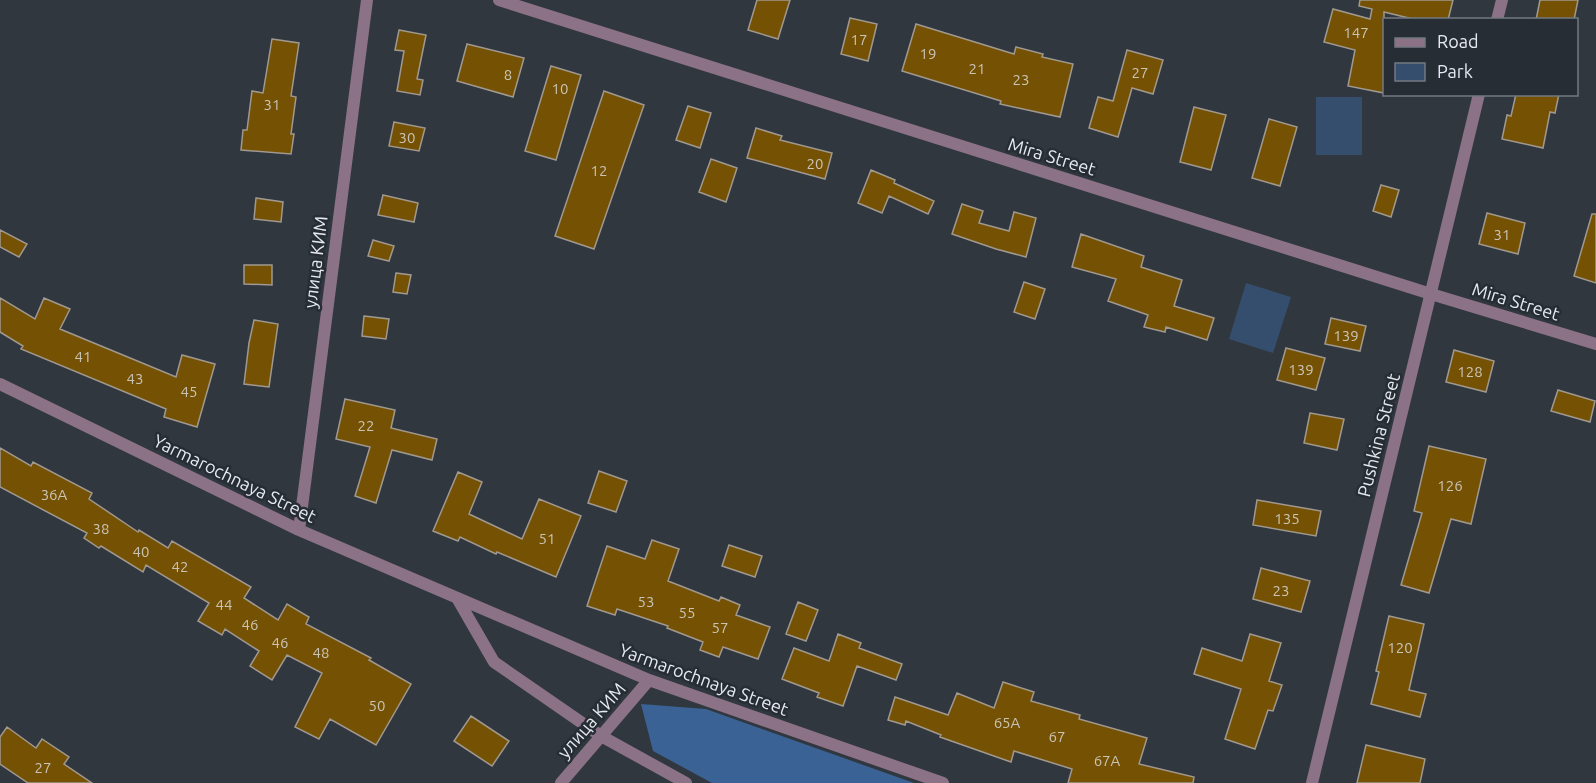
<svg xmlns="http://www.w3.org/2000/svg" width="1596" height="783" font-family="Ubuntu,sans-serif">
<rect width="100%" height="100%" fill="#31373f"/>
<path fill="#354e6e" d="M1316,97h46v58h-46z
M1246,283l45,14 -18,56 -44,-14z"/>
<path fill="#3a6295" d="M641,704l65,5 208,74h-202l-59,-32z"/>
<path fill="#755104" stroke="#a0998f" stroke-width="1.5" d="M757,0h33l-12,39 -30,-9z
M1360,0h93l-5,20h-31l-33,-8v81l-36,-7 7,-36 -31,-8 9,-33 37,10 2,-10 -13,-3z
M1540,0h38l-4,20h-38z
M850,18l27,6 -9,37 -27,-7z
M916,24l98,30 2,-7 27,7 -1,3 31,7 -13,53 -60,-13 1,-3 -99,-30z
M399,30l27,5 -9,44 6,1 -3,15 -23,-4 7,-40 -9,-1z
M272,39l27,4 -8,53 5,1 -5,37h3l-3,20 -50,-4 2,-20h4l5,-39 11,2z
M467,44l57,14 -11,39 -56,-16z
M1127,50l36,10 -10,34 -21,-6 -14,49 -29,-9 9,-31 15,4z
M551,66l30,9 -25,85 -31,-9z
M604,91l40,14 -50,144 -39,-13z
M1516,94h43l-4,19 -5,-1 -7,36 -41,-9 5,-24 4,1z
M688,106l23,7 -11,35 -24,-8z
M1194,107l32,8 -15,55 -31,-8z
M1269,119l28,8 -17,59 -28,-8z
M394,122l31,6 -6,23 -30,-5z
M756,128l26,8 -2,4 52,13 -7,26 -78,-21z
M711,159l26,9 -11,34 -27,-10z
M871,170l24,10 -1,3 40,18 -6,13 -39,-18 -7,17 -24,-10z
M1381,185l18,5 -8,27 -18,-6z
M383,195l35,8 -4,19 -36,-7z
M256,198l27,4 -2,20 -27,-3z
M962,204l21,7 -4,12 30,8 5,-19 22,6 -10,39 -30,-8 -44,-15z
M1487,213l38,10 -7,31 -39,-10z
M1592,214h4v69l-22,-7z
M0,230l27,14 -8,13 -19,-10z
M1081,234l63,22 -3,11 41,13 -8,26 40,12 -7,22 -41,-13 -1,5 -21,-5 4,-12 -40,-14 8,-22 -44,-12z
M373,240l21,6 -5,15 -21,-5z
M244,265h28v20l-28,-1z
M396,273l15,2 -4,19 -14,-2z
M1024,282l21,7 -10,30 -21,-7z
M0,298l35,21 9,-21 26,11 -10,20 116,48 6,-22 33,9 -18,63 -33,-10 2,-8 -145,-60 2,-3 -23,-14z
M364,316l25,3 -3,20 -24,-3z
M1331,318l35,8 -6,25 -35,-7z
M254,320l24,4 -9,63 -25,-3 5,-41z
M1286,348l39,10 -9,32 -39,-10z
M1454,350l40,11 -8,31 -40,-10z
M1558,390l37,11 -5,21 -39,-11z
M345,399l50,11 -4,18 46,11 -5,21 -40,-10 -16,53 -21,-7 15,-49 -34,-8z
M1310,413l34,6 -7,31 -33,-7z
M1429,446l57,13 -15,65 -20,-5 -22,74 -28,-8 21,-72 -8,-2z
M0,448l31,18 2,-4 59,31 -3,6 49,33 1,-2 29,18 4,-7 79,46 -7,11 34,22 9,-16 22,13 -3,7 65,34 -2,2 42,24 -35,61 -46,-26 -11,20 -24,-12 27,-54 -35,-18 -15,25 -22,-14 9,-15 -34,-22 -3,6 -24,-14 11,-18 -63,-38 -3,7 -42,-26 -2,2 -15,-10 3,-5 -87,-46z
M599,471l28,10 -11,31 -28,-9z
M458,472l24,10 -13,32 53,25 17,-40 42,17 -25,61 -59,-25 -1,2 -36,-17 -2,4 -25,-10z
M1257,500l64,11 -5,25 -63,-11z
M652,540l27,9 -11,32 51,20 2,-4 19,8 -4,10 34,12 -12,32 -35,-12 -4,10 -19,-7 3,-8 -36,-14 1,-2 -51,-17 -2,6 -28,-9 20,-60 38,13z
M729,545l33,11 -7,21 -33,-11z
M1261,568l49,13 -9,31 -48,-13z
M798,602l20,8 -12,31 -20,-7z
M1389,616l35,8 -15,66 17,4 -6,23 -49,-13 8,-32 -3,-1z
M838,634l23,9 -2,5 43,16 -6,16 -39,-14 -14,40 -26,-9 2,-4 -37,-14 12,-31 35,13z
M1250,634l31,9 -12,38 13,4 -9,26 -5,-1 -13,39 -30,-10 16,-50 -47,-15 8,-26 40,13z
M1003,682l31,10 -3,9 49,14 -1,4 68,19 -8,26 55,13 -1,6h-125l4,-14 -58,-18 -3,11 -71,-25 1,-2 -35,-14 -1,4 -17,-5 7,-23 53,18 9,-22 37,15z
M471,716l38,25 -17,25 -38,-25z
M7,727l29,21 6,-9 27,18 -5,7 28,19h-64l-28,-19v-27z
M1366,745l59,14 -5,24h-63z"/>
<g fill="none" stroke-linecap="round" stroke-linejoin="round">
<path stroke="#8b7287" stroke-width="12" d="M499,0l932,294 165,50
M1497,20l5,-20
M0,384l299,146 350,150 294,103
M299,530l68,-530
M457,598l37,64 107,74 85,47
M561,783l88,-103
M1312,783l167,-689"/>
</g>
<g text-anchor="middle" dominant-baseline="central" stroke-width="5" stroke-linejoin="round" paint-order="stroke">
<g font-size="15" fill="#cac4b5">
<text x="1356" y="32">147</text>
<text x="859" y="39">17</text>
<text x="928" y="53">19</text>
<text x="977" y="68">21</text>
<text x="1140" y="72">27</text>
<text x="508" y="74">8</text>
<text x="1021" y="79">23</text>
<text x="560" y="88">10</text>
<text x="272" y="104">31</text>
<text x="407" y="137">30</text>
<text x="815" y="163">20</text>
<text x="599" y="170">12</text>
<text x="1502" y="234">31</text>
<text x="1346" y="335">139</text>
<text x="83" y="356">41</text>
<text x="1301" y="369">139</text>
<text x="1470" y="371">128</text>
<text x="135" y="378">43</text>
<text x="189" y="391">45</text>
<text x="366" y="425">22</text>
<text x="1450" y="485">126</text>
<text x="54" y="494">36А</text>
<text x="1287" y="518">135</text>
<text x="101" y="528">38</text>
<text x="547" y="538">51</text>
<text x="141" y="551">40</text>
<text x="180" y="566">42</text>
<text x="1281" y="590">23</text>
<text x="646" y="601">53</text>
<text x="224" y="604">44</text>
<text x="687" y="612">55</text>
<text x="250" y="624">46</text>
<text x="720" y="627">57</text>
<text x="280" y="642">46</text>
<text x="1400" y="647">120</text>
<text x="321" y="652">48</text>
<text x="377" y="705">50</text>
<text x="1007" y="722">65А</text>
<text x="1057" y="736">67</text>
<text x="1107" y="760">67А</text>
<text x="43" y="767">27</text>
</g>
<g font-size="18" fill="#e6eaf0" stroke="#272d35">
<text transform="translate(1052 156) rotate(17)">Mira Street</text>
<text transform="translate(315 262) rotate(-83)">улица КИМ</text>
<text transform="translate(1516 301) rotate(17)">Mira Street</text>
<text transform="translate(1378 435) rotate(-76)">Pushkina Street</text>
<text transform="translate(235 478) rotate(26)">Yarmarochnaya Street</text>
<text transform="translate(704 679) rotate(20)">Yarmarochnaya Street</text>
<text transform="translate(591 720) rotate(-49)">улица КИМ</text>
</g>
</g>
<rect x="1383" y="18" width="195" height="78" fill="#272d35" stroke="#737980" stroke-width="1.5"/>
<rect x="1395" y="38" width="30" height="9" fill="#8b7287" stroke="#737980" stroke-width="1.5"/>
<text x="1437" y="48" font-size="18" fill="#e6eaf0">Road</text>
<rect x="1395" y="63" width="30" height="18" fill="#354e6e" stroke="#737980" stroke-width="1.5"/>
<text x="1437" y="78" font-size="18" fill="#e6eaf0">Park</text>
</svg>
